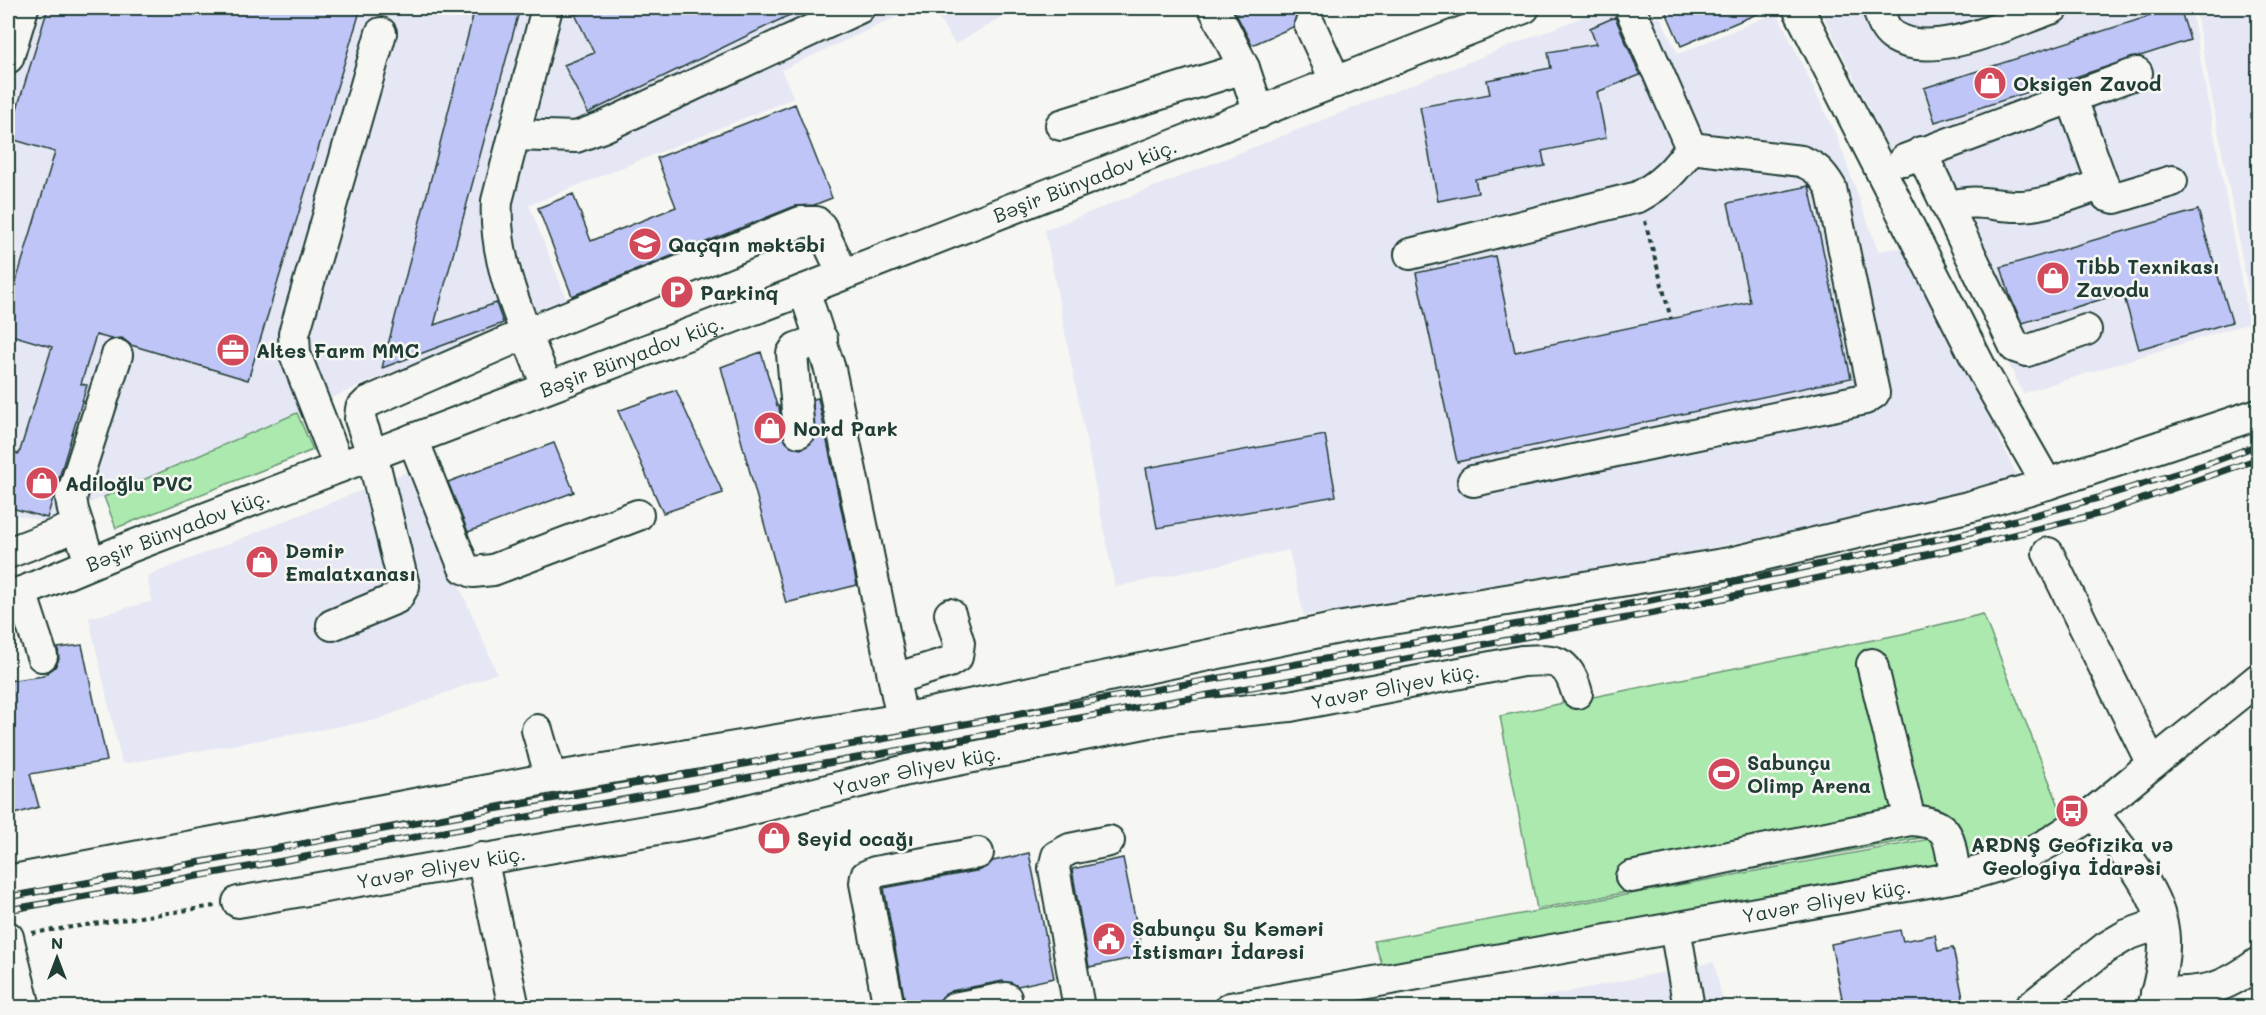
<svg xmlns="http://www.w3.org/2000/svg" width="2266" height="1015" font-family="Mali,sans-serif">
<rect width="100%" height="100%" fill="#f6f6f2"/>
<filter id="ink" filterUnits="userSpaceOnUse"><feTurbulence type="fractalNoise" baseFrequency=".0167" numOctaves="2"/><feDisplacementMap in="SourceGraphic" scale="12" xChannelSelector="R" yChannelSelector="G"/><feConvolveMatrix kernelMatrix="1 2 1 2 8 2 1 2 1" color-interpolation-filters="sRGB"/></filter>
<g filter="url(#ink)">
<path fill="#e6e7f4" d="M8,8h908l-135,62 13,28 -265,107 39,98 -195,77 -327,142 -38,-9z
M932,8h72l-3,10 -46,26z
M1605,8h13l10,23 32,-15 18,38 99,-42 60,125 41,114 29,-4 111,230 -100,28 -222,46 -392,65 -15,-66 -174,37 -70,-357z
M1820,8h371l58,315 -226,70 -120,-247 -13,5z
M2195,8h63v311l-4,2z
M410,471l87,202 -121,47 -254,44 -33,-146 63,-17 -5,-25z
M1714,962l10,45 -235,1z"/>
<path fill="#ace9af" stroke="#669372" stroke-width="1.5" d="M297,413l16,37 -197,78 -12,-31z
M1983,614l80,202 -40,27 -47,19 -592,108 -10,-29 578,-106v-3l-415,77 -37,-193 402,-82z"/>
<path fill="#c0c5f7" stroke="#1f3d34" stroke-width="1.5" d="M48,8h313l-113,372 -117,-35 -9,-7 -11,1 -15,-4 -15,49 6,1 -40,133 -39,-11v-56l11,3 33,-107 -44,-13v-26l47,-156 -47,-14z
M475,8h45l-86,317 62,-22 7,20 -121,45z
M572,8h232l-216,105 -24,-48 30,-12z
M1233,8h104l-14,6 -11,-6 -9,1 -7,7 -3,11 -41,18z
M1677,8h94l-90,38 -15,-34z
M2175,8h5l10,32 -255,82 -11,-34z
M1615,17l25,58 -43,17 9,46 -64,13 3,15 -70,13 3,14 -40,8 -18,-94 70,-13 -3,-14 64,-12 -3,-16 48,-8 -6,-16z
M795,104l37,94 -18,7 -19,1 -223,90 -34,-88 35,-14 18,47 85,-34 -19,-49z
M1809,186l42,192 -394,84 -41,-189 79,-17 20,96 235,-50 -22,-99z
M2198,210l34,112 -93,27 -16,-56 -101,30 -12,-27 -9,-29z
M761,352l16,54h2l3,28 9,13 10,2 13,-9 -1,-41 5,-1 39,187 -71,18 -65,-236z
M676,390l47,103 -60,20 -45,-102z
M1325,435l11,61 -179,32 -11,-60z
M554,443l20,49 -106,40 -20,-50z
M82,645l25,116 -77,13 9,33 -31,9v-135l35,-5 12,-9 4,-8 -1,-11z
M1029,853l25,125 -36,8 -15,-5 -52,10 -13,10 -32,7 -22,-120 97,-18 12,-9z
M1123,858l20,98 -54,11 -17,-98z
M1900,930l3,11 32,-6 3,16 15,-3 12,60h-121l-13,-64z"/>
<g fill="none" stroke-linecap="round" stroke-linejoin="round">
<g stroke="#1f3d34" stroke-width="34">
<g id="minor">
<path d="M1214,8l30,60 15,45"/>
<path d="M1798,8l184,362 65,114"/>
<path d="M1878,8c3,9 5,21 15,28 40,26 118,-14 160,-28"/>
<path d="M1310,25l26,57"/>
<path d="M8,58l15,-50"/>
<path d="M2072,99l35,97 8,2 57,-17"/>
<path d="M1061,125l183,-57"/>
<path d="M514,135l62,2 27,-10 256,-119"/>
<path d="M1921,152l94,195 12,4 59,-21"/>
<path d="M1904,160l233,-87"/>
<path d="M1948,207c32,-10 44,0 74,-1 26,-1 55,-14 81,-22"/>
<path d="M1410,254l228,-57c24,-13 37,-27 53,-49l-61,-140"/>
<path d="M804,290l26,79 72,350"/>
<path d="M547,387c-22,-60 -54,-121 -50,-186l50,-193"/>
<path d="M799,432l-7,-78 4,-6 26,-9"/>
<path d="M413,439l51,129 9,4 20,-2 145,-55"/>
<path d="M339,467l-44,-113 -1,-20 87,-301"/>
<path d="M1473,481l392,-82 9,-6 -43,-205c-9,-15 -15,-21 -30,-27l-110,-13"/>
<path d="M8,553l70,-27"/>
<path d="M2048,553l104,211"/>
<path d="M90,563l-17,-53 -2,-12 46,-143"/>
<path d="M21,592l21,64"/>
<path id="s1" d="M8,598l122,-51 674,-257 720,-282"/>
<path d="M332,625l65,-27 7,-12 -32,-132 -12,-35 1,-10 7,-7 159,-69 274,-111h15l5,5 22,47"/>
<path d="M1872,664l38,156"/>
<path d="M894,679l55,-17 8,-5 2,-14 -9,-29"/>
<path d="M537,730l14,48"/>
<path d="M2093,812c27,37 69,80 71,127 1,23 -6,47 -11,69"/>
<path d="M482,858l32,150"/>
<path d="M1631,877l279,-57c45,3 37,19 46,57"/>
<path d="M8,881l543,-103 351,-59 441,-92 386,-64 243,-57 75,-22 211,-70"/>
<path id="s2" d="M238,902l466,-81 203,-51 263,-52 120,-12 232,-45c33,-2 45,-3 55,32"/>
<path d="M1675,928l14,80"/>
<path d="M8,937l17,71"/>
<path d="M2156,993c47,-1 64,-1 102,-30"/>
<path d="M889,1008l-24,-125 1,-7 9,-4 103,-19"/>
<path d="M954,1008l52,-10"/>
<path d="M1079,1008l-25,-140 3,-12 13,-7 39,-8"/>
<path id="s3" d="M1230,1008l726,-131c87,-17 129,-58 195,-112 35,-29 72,-57 107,-86"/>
<path d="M2029,1008l76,-60 22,-13 34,-12"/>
</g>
</g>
<path stroke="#1f3d34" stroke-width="4" stroke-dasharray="4.5 4.5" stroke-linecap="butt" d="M1645,221l26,98
M32,933l183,-27"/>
<use href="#minor" stroke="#f6f6f2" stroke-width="30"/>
<g stroke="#1f3d34" stroke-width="7">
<path id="rail" d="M8,897l1643,-297 316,-67 131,-35 109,-34 51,-19
M8,910l1295,-232 351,-65 318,-68 130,-32 156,-54"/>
</g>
<use href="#rail" stroke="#f6f6f2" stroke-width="4.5" stroke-dasharray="14" stroke-linecap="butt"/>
</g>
</g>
<defs>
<g id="shop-disc" transform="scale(1.725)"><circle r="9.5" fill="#d1495b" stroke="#f6f6f2"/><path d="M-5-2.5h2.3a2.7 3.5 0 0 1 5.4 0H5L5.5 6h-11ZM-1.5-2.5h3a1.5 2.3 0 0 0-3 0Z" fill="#fff"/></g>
<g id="school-disc" transform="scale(1.725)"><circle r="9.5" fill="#d1495b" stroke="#f6f6f2"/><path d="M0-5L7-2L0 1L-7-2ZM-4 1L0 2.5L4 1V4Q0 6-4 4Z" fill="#fff"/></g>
<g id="parking-disc" transform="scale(1.725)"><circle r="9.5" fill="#d1495b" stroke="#f6f6f2"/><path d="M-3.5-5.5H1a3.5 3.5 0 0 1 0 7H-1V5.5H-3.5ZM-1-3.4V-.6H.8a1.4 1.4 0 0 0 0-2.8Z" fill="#fff"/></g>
<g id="office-disc" transform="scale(1.725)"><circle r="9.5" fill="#d1495b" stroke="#f6f6f2"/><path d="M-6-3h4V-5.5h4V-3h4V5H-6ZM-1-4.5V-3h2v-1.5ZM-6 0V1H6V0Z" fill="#fff"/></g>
<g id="stadium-disc" transform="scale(1.725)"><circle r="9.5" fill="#d1495b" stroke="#f6f6f2"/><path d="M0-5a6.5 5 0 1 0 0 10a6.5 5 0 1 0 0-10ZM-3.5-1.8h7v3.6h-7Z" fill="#fff"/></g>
<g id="bus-disc" transform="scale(1.725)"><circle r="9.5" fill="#d1495b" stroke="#f6f6f2"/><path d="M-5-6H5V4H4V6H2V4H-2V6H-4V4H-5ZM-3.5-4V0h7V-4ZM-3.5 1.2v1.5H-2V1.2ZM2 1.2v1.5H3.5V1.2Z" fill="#fff"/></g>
<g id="civic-disc" transform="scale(1.725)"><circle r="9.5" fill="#d1495b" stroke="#f6f6f2"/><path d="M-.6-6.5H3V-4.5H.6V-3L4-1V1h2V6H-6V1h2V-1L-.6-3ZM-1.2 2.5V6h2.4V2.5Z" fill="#fff"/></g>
</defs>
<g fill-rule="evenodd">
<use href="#shop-disc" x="1990" y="83"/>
<use href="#school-disc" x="645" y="244"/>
<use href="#shop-disc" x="2053" y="278"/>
<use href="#parking-disc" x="677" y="292"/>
<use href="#office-disc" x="233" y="350"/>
<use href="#shop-disc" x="770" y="428"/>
<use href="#shop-disc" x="42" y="483"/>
<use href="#shop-disc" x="262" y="562"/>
<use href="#stadium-disc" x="1724" y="774"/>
<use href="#bus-disc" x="2072" y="811"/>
<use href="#shop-disc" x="774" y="838"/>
<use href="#civic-disc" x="1109" y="939"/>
</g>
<g text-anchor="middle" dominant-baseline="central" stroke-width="5" stroke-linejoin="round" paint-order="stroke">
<g font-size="20" font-weight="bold" fill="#1f3d34" stroke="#f6f6f2" text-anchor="start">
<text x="2013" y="83">Oksigen Zavod</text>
<text x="668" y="244">Qaçqın məktəbi</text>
<text x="2076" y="266">Tibb Texnikası<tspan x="2076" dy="23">Zavodu</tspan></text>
<text x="700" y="292">Parkinq</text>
<text x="256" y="350">Altes Farm MMC</text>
<text x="793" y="428">Nord Park</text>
<text x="65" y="483">Adiloğlu PVC</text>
<text x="285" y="550">Dəmir<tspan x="285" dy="23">Emalatxanası</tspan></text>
<text x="1747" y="762">Sabunçu<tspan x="1747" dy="23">Olimp Arena</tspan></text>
<text x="797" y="838">Seyid ocağı</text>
<text x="2072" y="844" text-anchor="middle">ARDNŞ Geofizika vә<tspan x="2072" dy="23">Geologiya İdarәsi</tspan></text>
<text x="1132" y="928">Sabunçu Su Kəməri<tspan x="1132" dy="23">İstismarı İdarəsi</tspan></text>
</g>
<g font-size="20" fill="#1f3d34" stroke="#f6f6f2">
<text stroke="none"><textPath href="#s1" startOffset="1155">Bəşir Bünyadov küç.</textPath></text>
<text stroke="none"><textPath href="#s1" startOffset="669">Bəşir Bünyadov küç.</textPath></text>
<text stroke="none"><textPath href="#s1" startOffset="183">Bəşir Bünyadov küç.</textPath></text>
<text stroke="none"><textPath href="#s2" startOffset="1178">Yavər Əliyev küç.</textPath></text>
<text stroke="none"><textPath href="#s2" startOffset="692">Yavər Əliyev küç.</textPath></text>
<text stroke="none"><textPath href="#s2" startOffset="206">Yavər Əliyev küç.</textPath></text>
<text stroke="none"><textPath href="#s3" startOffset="606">Yavər Əliyev küç.</textPath></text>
</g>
</g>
<rect width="2266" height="1015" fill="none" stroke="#f6f6f2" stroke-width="30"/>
<rect x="15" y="15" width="2236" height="985" fill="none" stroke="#1f3d34" stroke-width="2" filter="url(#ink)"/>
<g transform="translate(57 958)" stroke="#f6f6f2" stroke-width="4.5" paint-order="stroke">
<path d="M0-4.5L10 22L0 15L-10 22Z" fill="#1f3d34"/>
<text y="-9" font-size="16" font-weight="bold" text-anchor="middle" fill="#1f3d34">N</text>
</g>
</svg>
